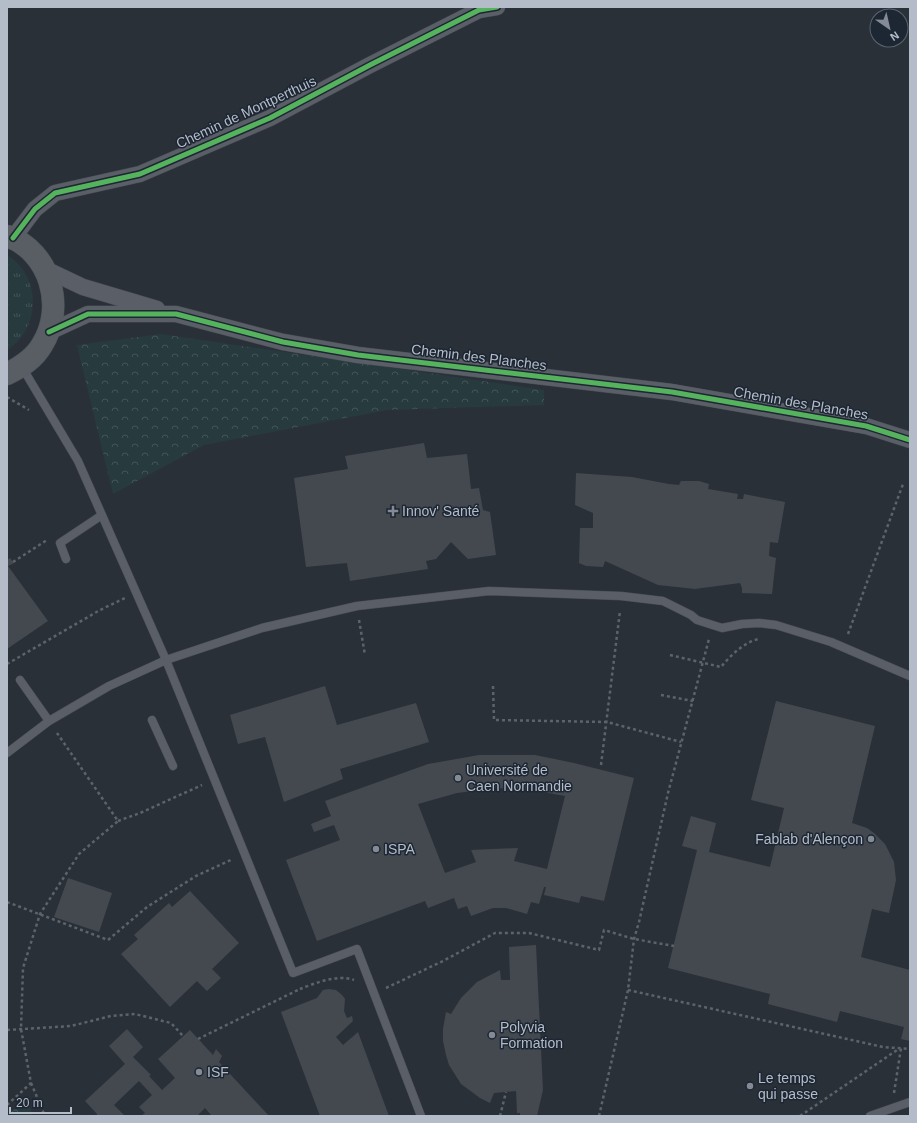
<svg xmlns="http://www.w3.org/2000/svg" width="917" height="1123" font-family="Helvetica,sans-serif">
<defs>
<pattern id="grass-tufts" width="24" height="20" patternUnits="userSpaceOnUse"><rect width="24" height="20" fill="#273a3e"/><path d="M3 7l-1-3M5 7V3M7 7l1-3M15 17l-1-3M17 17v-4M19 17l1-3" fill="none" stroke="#445559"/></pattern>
<pattern id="forest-crowns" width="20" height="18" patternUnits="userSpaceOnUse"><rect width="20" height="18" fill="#273a3e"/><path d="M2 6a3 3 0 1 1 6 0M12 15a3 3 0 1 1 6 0" fill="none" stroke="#445559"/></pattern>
</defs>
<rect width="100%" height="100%" fill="#2a3038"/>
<path fill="url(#grass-tufts)" d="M7,255c35,21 34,74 0,95z"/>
<path fill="url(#forest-crowns)" d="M161,334l383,56v15l-157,5 -183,35 -91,49 -36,-149z
M26,1097l7,19h-25z"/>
<path fill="#444950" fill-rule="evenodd" d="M424,443l3,15 40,-4 4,35 8,-1 4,22 7,2 6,43 -28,4 -17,-17 -15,17 -10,2 2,8 -78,12 -3,-18 -41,4 -12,-89 54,-9 -3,-13z
M576,473l56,4 37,7 10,1 2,-4h18l10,3 -1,5 30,5 -1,5h6l1,-5 41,8 -7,41 -8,-1 -1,14 7,2 -4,36 -30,-1v-5l-2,-5 -45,6 -37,-4 -53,-24 -2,6 -17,-1 -7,-3 1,-35h13v-15l-18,-8z
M10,558l4,5 -6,3 40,55 -41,28v-89z
M325,686l12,39 79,-22 13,39 -89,27 3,10 -59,23 -19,-65 -27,7 -8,-29z
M776,701l99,25 -23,97 15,5 7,5 11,11 9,18 2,18 -7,33 -17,-4 -11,48 49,13v71l-9,-2 3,-12 -64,-16 -3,11 -69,-18 2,-10 -102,-26 29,-118 -15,-4 9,-30 25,7 -7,29 61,15 14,-59 -33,-8z
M479,755h56l39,8 60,15 -30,123 -23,-5 -2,7 -35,-8 2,-8h-2l-5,17 -8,-2 -4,12 -21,-6h-13l-22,8 -4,-10 -9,3 -4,-11 -26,10 -3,-7 -108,40 -31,-81 54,-20 -6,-15 -20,7 -3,-8 20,-8 -6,-15 103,-37zM497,788l35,2 33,6 -18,73 -33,-8 4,-13 -47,2 5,12 -31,11 -27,-69 39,-11z
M68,878l44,15 -13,39 -45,-15z
M190,891l49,52 -27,26 9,9 -14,13 -10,-10 -27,26 -49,-53 17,-15 -4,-4 35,-32 3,4z
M536,945l7,145 -6,26h-17v-3h-3l-1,-22 -22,2 -4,10 -10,-5 -19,-14 -12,-19 -3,-10 -3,-14v-12l3,-17 5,2 10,-16 16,-16 23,-12 1,10h9l-1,-33z
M328,989l8,1 6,5 3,4 -1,12 3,7 5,-2 1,5 -17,16 7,8 15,-13 31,84h-69l-39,-104 36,-14 6,-8z
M127,1029l16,18 -10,10 18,18 -2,1 13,14 13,-12 -17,-19 32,-29 23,25 3,-6 6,7 -3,6 50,54h-60l2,-1 -6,-7 -8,8h-56l4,-3 -6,-6 13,-12 -13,-14 -25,24 11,11h-28v-2l-12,-13 40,-37 -16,-18z"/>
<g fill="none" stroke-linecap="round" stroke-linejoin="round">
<g stroke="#484c53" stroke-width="9">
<path id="service" d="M22,367l56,94 88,199 96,-32 95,-22 132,-15 132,5 42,5 28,14 6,5 25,8 20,-4 17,-1 17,2 55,17 79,34
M66,559l-6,-16 42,-28
M20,680l29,41
M152,720l21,46
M7,753l42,-32 60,-35 57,-26 127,313 64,-24 64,167
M870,1116l40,-14"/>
</g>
<g stroke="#484c53" stroke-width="17">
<path id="minor" d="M13,238l22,-29 20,-16 85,-19 130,-56 100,-53 109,-55 18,-3
M45,269l38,18 74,22
M49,332l39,-18h88l107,28 75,13 314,37 194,34 44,14"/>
</g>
<g stroke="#484c53" stroke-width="23">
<path id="secondary" d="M7,236c43,15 59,71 35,109 -8,14 -21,22 -35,29"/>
</g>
<path stroke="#5d636a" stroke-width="2.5" stroke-dasharray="3 3" stroke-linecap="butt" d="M7,397l22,13
M13,562l34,-22
M359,620l6,35
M848,634l55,-150
M670,655l51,12c9,-11 23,-25 38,-28
M7,664l93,-54 25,-12
M493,686l1,34 113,2 74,20
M661,695l32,6
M601,765l19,-154
M118,821l22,-8 62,-28
M7,902l101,38 39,-33 49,-31 37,-17
M386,988l57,-27 52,-28h34l70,17 5,-20 30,9 40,7
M300,989c15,-6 38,-15 54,-9
M628,990l255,57 27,2
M7,1030l64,-4 40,-10 24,-2 36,9 12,13
M198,1039l102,-50
M31,1083l14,33
M894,1093l7,-45
M7,1105l24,-22 -10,-54 2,-61 17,-54 39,-60 39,-33 -61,-88
M500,1116l6,-24
M599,1116l29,-126 6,-51 5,-17 29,-129 41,-154
M800,1116l100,-68"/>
<use href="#service" stroke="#5a5e66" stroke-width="8"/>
<use href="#minor" stroke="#5a5e66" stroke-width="16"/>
<use href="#secondary" stroke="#595d64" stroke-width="22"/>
<g stroke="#1d2633" stroke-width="8">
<path id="cycleway" d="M13,238l22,-29 20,-16 85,-19 130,-56 100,-53 109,-55 18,-3
M49,332l39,-18h88l107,28 75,13 314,37 194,34 44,14"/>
</g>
<use href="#cycleway" stroke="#56b35d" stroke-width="5"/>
</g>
<g fill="#848b96" stroke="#1d2633" stroke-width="1.5">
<path d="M391 505h4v4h4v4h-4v4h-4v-4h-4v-4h4z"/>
<circle cx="458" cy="778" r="4"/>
<circle cx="871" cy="839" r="4"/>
<circle cx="376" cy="849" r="4"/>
<circle cx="492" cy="1035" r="4"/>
<circle cx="199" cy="1072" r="4"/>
<circle cx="750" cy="1086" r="4"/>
</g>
<g text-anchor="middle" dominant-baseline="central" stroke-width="3" stroke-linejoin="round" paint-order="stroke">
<g font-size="14" fill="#b4bcc9" stroke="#1d2633">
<text transform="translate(246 112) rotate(-25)">Chemin de Montperthuis</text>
<text transform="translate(479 357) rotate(7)">Chemin des Planches</text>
<text transform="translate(801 403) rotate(10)">Chemin des Planches</text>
</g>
<g font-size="14" fill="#b4bcc9" stroke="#1d2633" text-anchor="start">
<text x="402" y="511">Innov' Santé</text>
<text x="466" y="770">Université de<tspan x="466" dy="16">Caen Normandie</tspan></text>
<text x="863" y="839" text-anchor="end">Fablab d'Alençon</text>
<text x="384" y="849">ISPA</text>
<text x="500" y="1027">Polyvia<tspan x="500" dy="16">Formation</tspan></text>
<text x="207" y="1072">ISF</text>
<text x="758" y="1078">Le temps<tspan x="758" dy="16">qui passe</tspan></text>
</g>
</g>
<rect width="917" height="1123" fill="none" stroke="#b4bcc9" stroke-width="16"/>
<g transform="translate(889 28) rotate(146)"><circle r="19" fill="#1d2633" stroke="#59626f"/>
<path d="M0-3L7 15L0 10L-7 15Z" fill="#848b96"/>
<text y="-6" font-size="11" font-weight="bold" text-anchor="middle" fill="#b4bcc9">N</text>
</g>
<path d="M10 1107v6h61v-6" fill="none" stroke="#b4bcc9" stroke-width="2"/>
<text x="16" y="1107" font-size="12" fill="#b4bcc9" stroke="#1d2633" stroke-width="3" paint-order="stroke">20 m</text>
</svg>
